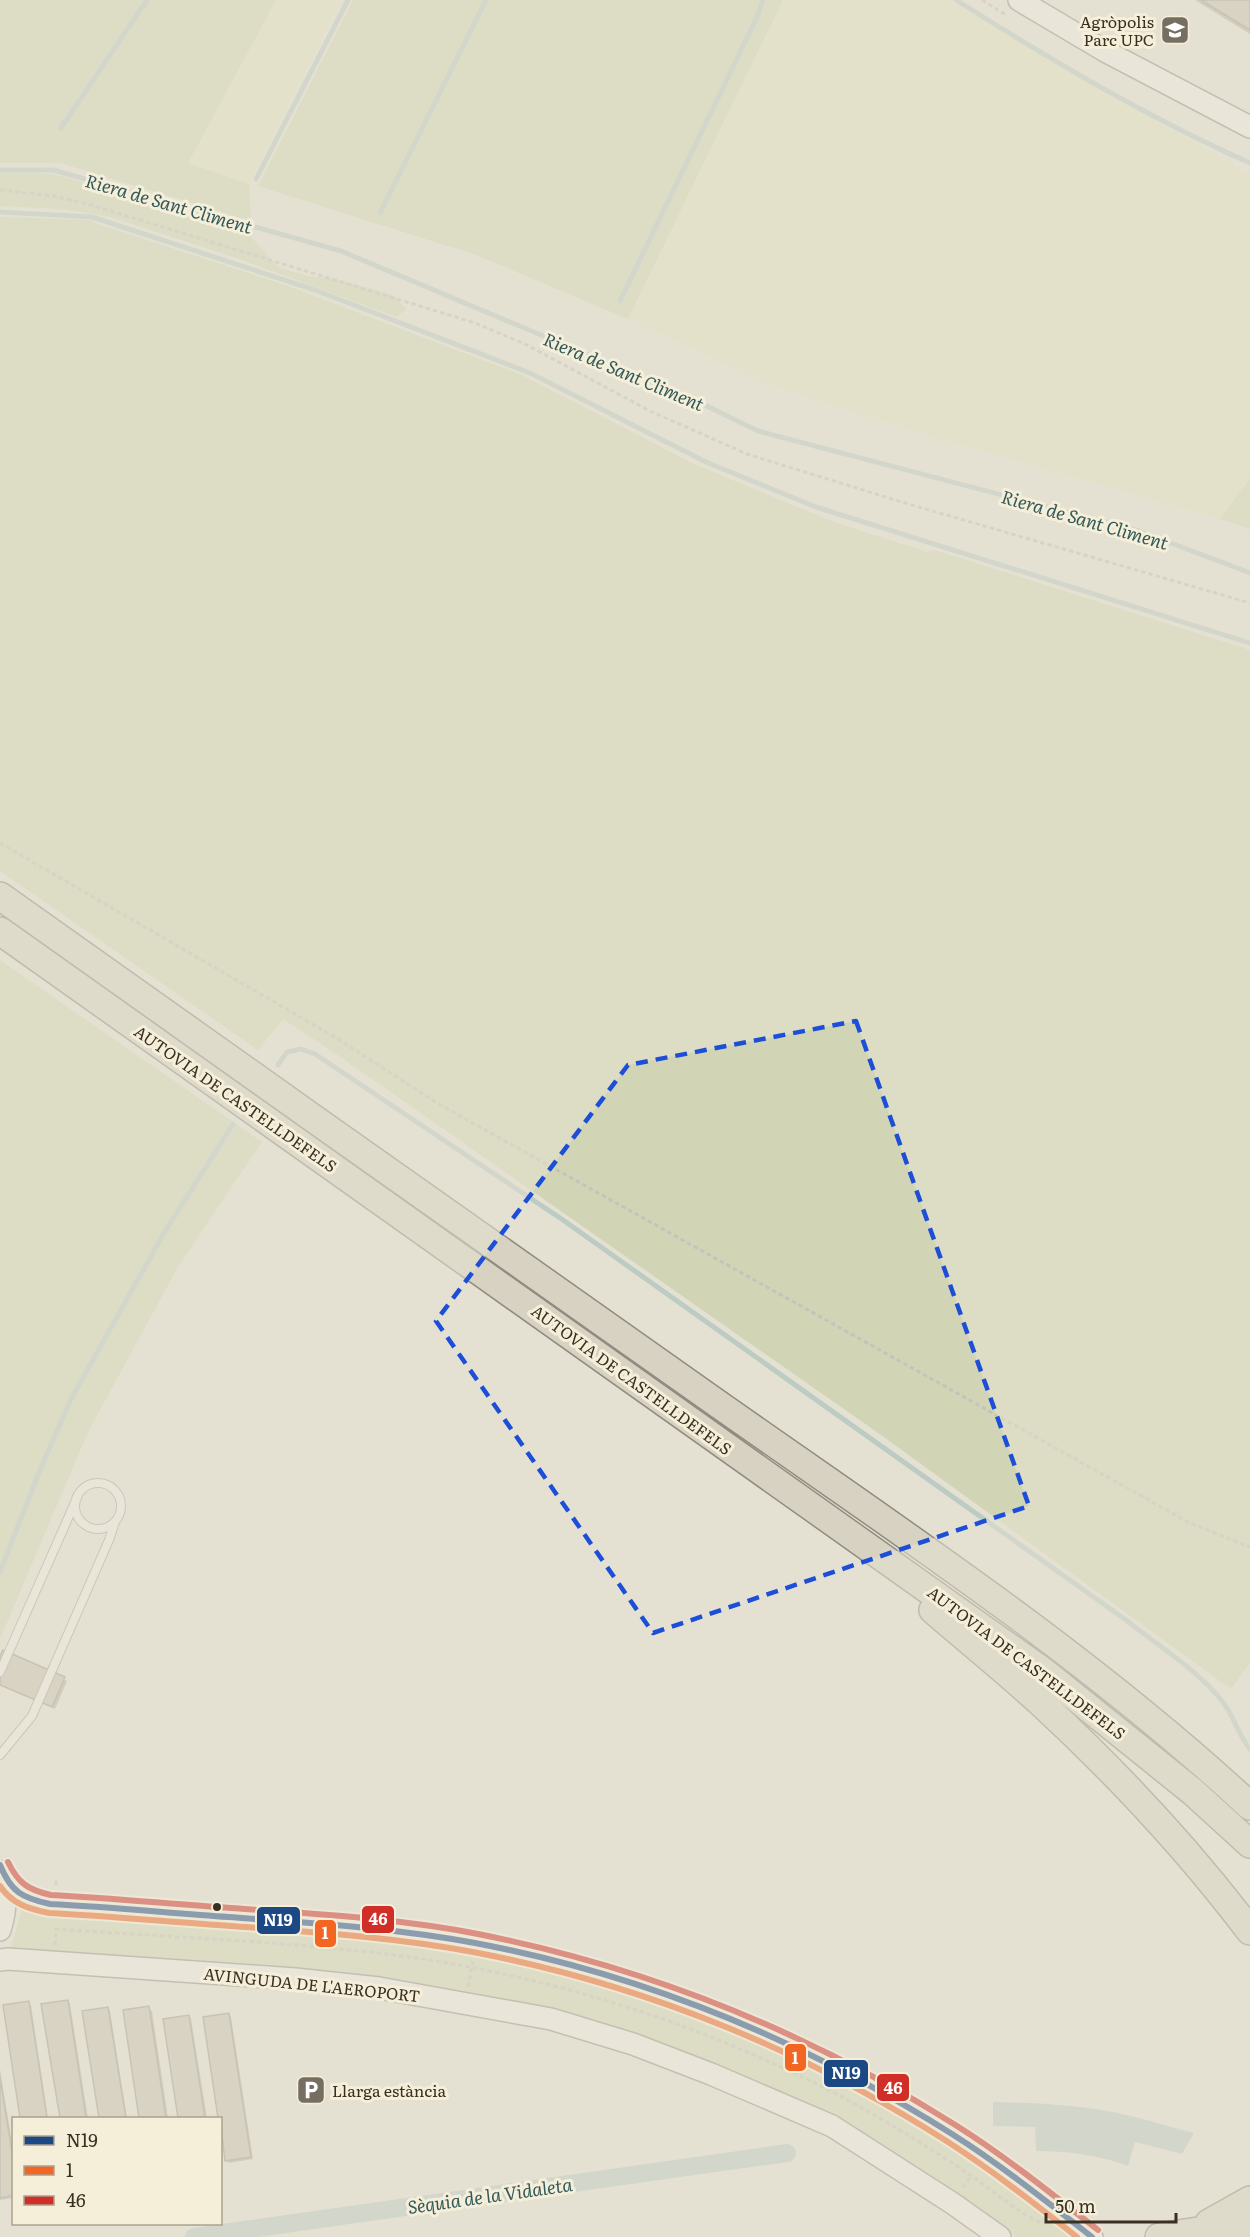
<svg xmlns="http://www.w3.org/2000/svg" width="1250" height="2237" font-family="Literata,serif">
<rect width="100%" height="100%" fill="#e5e1d2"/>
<path fill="#e3e0c4" d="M276,0h65l-92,184 -62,-21z
M783,0h166l301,175v303l-30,41 -294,-84 -153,-49 -145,-67z"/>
<path fill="#d2d5b5" d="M0,0h276l-88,163 61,21 2,37 -191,-58h-60z
M353,0h430l-155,319 -152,-64 -218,-69z
M0,172l53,2 194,54 5,10 26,29 29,9 29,3 57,16 13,14 -9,8 -161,-59 -129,-42 -47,-7 -60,-3z
M0,217l91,3 4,3 193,63 234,89 172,89 135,56 98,32 8,-2 315,100v1013l-19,26 -350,-254 -542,-379 -56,-37 -25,31 -258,-179z
M1250,478v51l-30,-10z
M0,960l262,182 -83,123 -90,165 -89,209z
M22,1909l256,19 183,24 85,17 152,48 114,50 131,73 86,58 46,39h-59l-15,-12 -83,-54 -127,-72 -113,-49 -148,-45 -81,-16 -179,-21 -259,-20z"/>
<path fill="#bccbc3" d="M993,2102c46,1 93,3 138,14 21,5 42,12 63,17l-12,21 -47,-12 -7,24c-29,-11 -61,-15 -92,-15l-1,-24 -42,-1z"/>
<path fill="#0003" d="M1195,0h55v34z
M4,1652l63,29 -12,28 -55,-24v-25z
M67,2001l3,3 18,114h-27l-18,-113z
M28,2002l3,3 17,113h-26l-18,-112z
M108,2008l2,3 17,107h-26l-17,-106z
M149,2008l3,3 16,107h-27l-17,-106z
M228,2014l3,3 22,142 -24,4 -2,-2 -23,-143z
M188,2016l3,3 16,99h-27l-15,-98z
M0,2069l14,86v43l-14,2z"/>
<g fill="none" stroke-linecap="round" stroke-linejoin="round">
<path stroke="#bccbc3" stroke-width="5" d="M956,0c95,60 191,117 294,163
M61,128l86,-128
M0,170h53l288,81 343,144 74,36 381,100 111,42
M256,179l92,-179
M0,212l92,5 223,73 215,83 178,90 108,44 434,136
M380,213l106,-213
M620,301l138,-286 5,-15
M278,1065l9,-13 14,-3 14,5 248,166 563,400c30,24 73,51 96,81 12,15 16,34 28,48
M0,1572l40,-102 31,-71 93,-166 69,-109"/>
<path stroke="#bccbc3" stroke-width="18" d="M194,2237l593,-84"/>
</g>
<path fill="#c9c1b3" stroke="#a69d91" stroke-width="1.5" d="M1201,0h49v30z
M3,1650l62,27 -13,30 -52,-22v-29z
M68,2000l18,118h-26l-19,-114z
M29,2001l18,117h-27l-17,-113z
M149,2006l17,112h-27l-16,-108z
M108,2007l18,111h-27l-17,-107z
M229,2013l22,144 -26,4 -5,-43h-2l-15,-101z
M189,2015l16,103h-27l-15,-99z
M0,2078l14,86v31l-14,3z"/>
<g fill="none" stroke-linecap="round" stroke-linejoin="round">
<g stroke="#aba69a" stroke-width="10">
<path id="lane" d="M75 1506a23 23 0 1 1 46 0a23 23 0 1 1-46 0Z
M0,1672l77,-174
M0,1755l32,-39 77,-176 6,-18"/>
</g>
<g stroke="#9b968a" stroke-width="24">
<path id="secondary" d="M1019,0l86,51 145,76
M3,1872c12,25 21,27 47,32 45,2 90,7 134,10 98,7 195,12 291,29 225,41 442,147 617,294
M0,1930c6,-19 7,-36 3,-56
M0,1960l8,-1 287,20 84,9 172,31 82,25 78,30 121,52 120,77 48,34"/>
</g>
<g stroke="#908c81" stroke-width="30">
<path id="highway" d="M0,896c237,168 473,336 711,503 183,129 374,254 539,407
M0,931l1044,741 149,120 57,52
M933,1610c36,31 73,61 107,92 77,71 147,146 210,229
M1209,2223l41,-23
M1159,2237l91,-14"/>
</g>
<path stroke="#c6c3ba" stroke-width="3" stroke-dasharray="4.5 3" stroke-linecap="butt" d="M982,0l24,15
M0,190l54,6 37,9 384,118 50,21 125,67 97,43 158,49 345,100
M0,843l338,196 99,64 753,420 60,24
M56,1885v-7
M55,1945l1,-16c111,8 222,12 331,25 136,17 271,56 394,113 63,28 122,64 179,101 28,18 53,42 83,56
M468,1987l5,-26
M963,2188l8,-12"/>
<use href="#lane" stroke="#eeebe3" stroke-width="8"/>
<use href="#secondary" stroke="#eeebe3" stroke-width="21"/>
<use href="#highway" stroke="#d8d2c3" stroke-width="27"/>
<g stroke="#f5efda" stroke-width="10">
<path id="bus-1" d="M0,1865c11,27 22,33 50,39 60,3 120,9 179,13 82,6 165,11 246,26 170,32 331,99 477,191 49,31 94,67 140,103"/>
</g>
<g stroke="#f5efda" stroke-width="10">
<path id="bus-2" d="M0,1886c12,18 29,23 49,27 61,3 121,9 182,13 81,6 162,11 242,26 169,32 331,98 475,190 45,29 87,62 129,95"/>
</g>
<g stroke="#f5efda" stroke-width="10">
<path id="bus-3" d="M8,1862c10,21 20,28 43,33 60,3 120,9 180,13 82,6 166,10 247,26 171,34 332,99 479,192 49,31 95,68 141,104"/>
</g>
<use href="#bus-1" stroke="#1c4883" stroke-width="6"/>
<use href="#bus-2" stroke="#f26522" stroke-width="6"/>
<use href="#bus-3" stroke="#d02e26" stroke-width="6"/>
</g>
<path d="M0 0H1250V2237H0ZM856,1021l173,485 -376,127 -217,-312 192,-256z" fill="#e5e1d2" fill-opacity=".55" fill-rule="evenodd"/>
<path fill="none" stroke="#1d4ed8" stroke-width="4.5" stroke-dasharray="12 8" stroke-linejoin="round" d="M856,1021l173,485 -376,127 -217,-312 192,-256z"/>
<defs>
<g id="university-square" transform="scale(1.5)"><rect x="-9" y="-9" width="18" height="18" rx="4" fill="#766e60" stroke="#f5efda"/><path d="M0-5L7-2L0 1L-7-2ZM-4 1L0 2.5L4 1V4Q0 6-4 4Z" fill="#fff"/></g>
<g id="parking-square" transform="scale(1.5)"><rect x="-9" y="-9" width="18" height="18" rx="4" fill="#766e60" stroke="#f5efda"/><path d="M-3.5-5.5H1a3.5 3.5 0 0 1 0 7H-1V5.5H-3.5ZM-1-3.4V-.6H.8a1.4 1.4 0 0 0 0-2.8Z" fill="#fff"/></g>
</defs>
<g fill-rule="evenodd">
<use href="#university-square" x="1175" y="30"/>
<use href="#parking-square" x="311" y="2090"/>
</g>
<circle fill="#3a3022" stroke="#f5efda" stroke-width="2" cx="217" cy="1907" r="5"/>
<g text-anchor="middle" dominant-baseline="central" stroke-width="6" stroke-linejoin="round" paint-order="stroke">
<g font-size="16" fill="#3a3022" stroke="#f5efda" text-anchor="end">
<text x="1154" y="21">Agròpolis<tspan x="1154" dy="18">Parc UPC</tspan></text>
<text x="332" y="2090" text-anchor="start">Llarga estància</text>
</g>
<g font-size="16" fill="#3a3022" stroke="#f5efda">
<text transform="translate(236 1098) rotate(35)">AUTOVIA DE CASTELLDEFELS</text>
<text transform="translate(632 1379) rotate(36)">AUTOVIA DE CASTELLDEFELS</text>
<text transform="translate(1027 1662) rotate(37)">AUTOVIA DE CASTELLDEFELS</text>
<text transform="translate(312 1984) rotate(6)">AVINGUDA DE L'AEROPORT</text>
</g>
<g font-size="18" font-style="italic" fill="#325959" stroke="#f5efda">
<text transform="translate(169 203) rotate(16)">Riera de Sant Climent</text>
<text transform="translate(624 371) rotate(23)">Riera de Sant Climent</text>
<text transform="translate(1085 519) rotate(16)">Riera de Sant Climent</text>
<text transform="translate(490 2195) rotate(-8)">Sèquia de la Vidaleta</text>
</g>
</g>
<g stroke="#f5efda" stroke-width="2">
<rect x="361" y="1905" width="34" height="29" rx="6" fill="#d02e26"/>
<rect x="256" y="1906" width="45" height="29" rx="6" fill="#1c4883"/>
<rect x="314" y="1919" width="23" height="29" rx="6" fill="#f26522"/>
<rect x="784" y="2043" width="23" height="29" rx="6" fill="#f26522"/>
<rect x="823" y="2059" width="46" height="29" rx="6" fill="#1c4883"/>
<rect x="876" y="2073" width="34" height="29" rx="6" fill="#d02e26"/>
</g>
<g font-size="16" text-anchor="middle" font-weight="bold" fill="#fff">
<text x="378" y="1925">46</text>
<text x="278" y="1926">N19</text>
<text x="325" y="1939">1</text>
<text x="795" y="2064">1</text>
<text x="846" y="2079">N19</text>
<text x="893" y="2094">46</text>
</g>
<rect x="12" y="2117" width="210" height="108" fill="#f5efda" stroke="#aaa390" stroke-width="1.5"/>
<rect x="24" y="2136" width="30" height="9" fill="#1c4883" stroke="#aaa390" stroke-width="1.5"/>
<text x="66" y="2147" font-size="18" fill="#3a3022">N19</text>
<rect x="24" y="2166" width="30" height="9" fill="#f26522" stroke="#aaa390" stroke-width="1.5"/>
<text x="66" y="2177" font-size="18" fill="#3a3022">1</text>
<rect x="24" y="2196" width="30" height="9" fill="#d02e26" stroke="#aaa390" stroke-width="1.5"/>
<text x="66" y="2207" font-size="18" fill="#3a3022">46</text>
<path d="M1046 2213v9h130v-9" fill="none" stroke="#3a3022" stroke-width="3"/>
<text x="1055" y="2213" font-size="18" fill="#3a3022" stroke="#f5efda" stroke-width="4.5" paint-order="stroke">50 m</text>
</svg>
